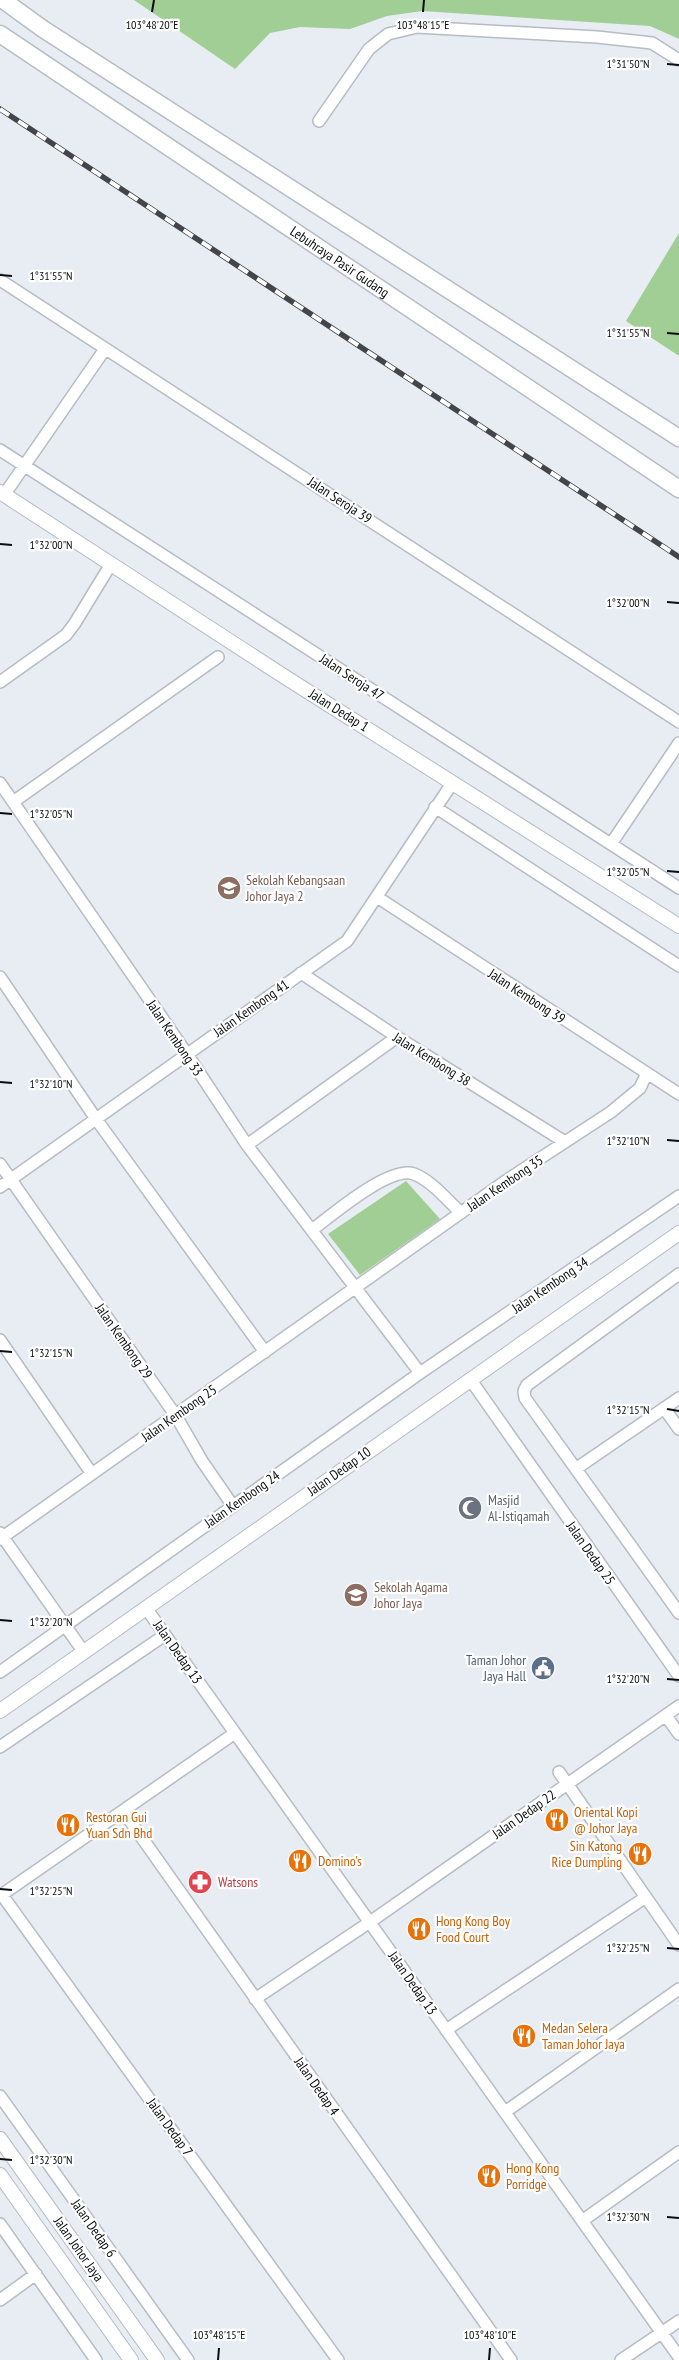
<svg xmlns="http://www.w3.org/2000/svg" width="679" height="2360" font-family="'PT Sans Narrow',sans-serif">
<rect width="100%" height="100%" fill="#e8edf4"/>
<path fill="#a0ce94" d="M134,0h545v39l-29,-13 -228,-15 -35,5 -37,13 -50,-2 -30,6 -35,36z
M679,233v123l-53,-35z
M406,1181l34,38 -80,56 -32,-41z"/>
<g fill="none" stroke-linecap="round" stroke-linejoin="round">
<g stroke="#b7bbc3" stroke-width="14">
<path id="minor" d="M319,121l50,-72 19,-15 29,-7 180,10 55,6 27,17
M0,280l679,442
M0,450l679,438
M4,495l101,-146
M0,682l66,-47 9,-12 36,-59
M0,783l187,271 60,91 173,228
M13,802l205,-145
M435,807l244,159
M611,844l68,-101
M377,897l302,197
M301,973l96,64 168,105
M0,977l96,142 169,233
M247,1145l150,-108
M0,1164l176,252 26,45 31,45
M0,1187l347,-246 106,-159
M312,1230c20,-15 78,-65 102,-56 18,7 33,26 47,39
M679,1274l-152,111 -3,6 1,7 154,215
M0,1340l92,134
M470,1379l209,297
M664,1408l15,21
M577,1468l102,-70
M0,1533l83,118
M0,1539l510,-361 101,-66 29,-24 7,-15
M146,1608l533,749
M0,1672l420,-299 259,-177
M666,1716l13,18
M0,1747l165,-112
M559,1772l120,173
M123,1811l388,549
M2,1895l336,465
M0,1896l235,-163
M255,1999l115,-77 309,-216
M446,2030l200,-133
M0,2096l188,264
M505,2112l174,-123
M582,2221l97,-69
M0,2224l96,136
M0,2300l36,-26
M621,2360l58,-39"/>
</g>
<g stroke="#b7bbc3" stroke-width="16">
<path id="major" d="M0,492l285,185 394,249
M0,1711l679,-478
M0,2139l157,221
M0,2175l131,185"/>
</g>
<g stroke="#b7bbc3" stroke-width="19">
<g id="highway">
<path d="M3,0l40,29 636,409"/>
<path id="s1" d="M0,34l679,455"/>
</g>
</g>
<use href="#minor" stroke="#fff" stroke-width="11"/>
<use href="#major" stroke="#fff" stroke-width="14"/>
<use href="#highway" stroke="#fff" stroke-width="16"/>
<g stroke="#434549" stroke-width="5.5">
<path id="rail" d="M0,109l679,448"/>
</g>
<use href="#rail" stroke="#fff" stroke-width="4" stroke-dasharray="11" stroke-linecap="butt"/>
</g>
<path fill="none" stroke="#0b0d0f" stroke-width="2" d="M152,12l2,-12M423,12l1,-12M667,64l12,1M0,275l12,1M667,333l12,1M0,544l12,1M667,602l12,1M0,813l12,1M667,871l12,1M0,1082l12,1M667,1140l12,1M0,1351l12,1M667,1409l12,2M0,1620l12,1M667,1679l12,1M0,1889l12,1M667,1948l12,1M0,2159l12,1M667,2217l12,1M218,2360l1,-12M489,2360l1,-12"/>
<defs>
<g id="school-disc" transform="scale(1.25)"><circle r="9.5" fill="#8d6e63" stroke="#fff"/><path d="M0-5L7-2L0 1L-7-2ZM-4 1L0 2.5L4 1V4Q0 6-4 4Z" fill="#fff"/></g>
<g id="mosque-disc" transform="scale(1.25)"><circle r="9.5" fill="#6b7280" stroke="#fff"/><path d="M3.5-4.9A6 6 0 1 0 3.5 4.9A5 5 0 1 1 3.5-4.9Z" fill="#fff"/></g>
<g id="civic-disc" transform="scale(1.25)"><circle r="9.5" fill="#5c6f8a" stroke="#fff"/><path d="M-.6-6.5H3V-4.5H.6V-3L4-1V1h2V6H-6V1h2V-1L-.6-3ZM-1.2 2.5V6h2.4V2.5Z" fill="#fff"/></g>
<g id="restaurant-disc" transform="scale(1.25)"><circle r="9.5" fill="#e8710a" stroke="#fff"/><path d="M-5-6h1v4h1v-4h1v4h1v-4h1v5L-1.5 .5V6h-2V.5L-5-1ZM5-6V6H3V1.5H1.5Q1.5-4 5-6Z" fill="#fff"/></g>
<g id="pharmacy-disc" transform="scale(1.25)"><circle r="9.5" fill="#e0444e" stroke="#fff"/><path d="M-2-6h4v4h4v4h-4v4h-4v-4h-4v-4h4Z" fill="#fff"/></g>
</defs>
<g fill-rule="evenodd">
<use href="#school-disc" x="229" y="888"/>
<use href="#mosque-disc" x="470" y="1508"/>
<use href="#school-disc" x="356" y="1595"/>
<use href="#civic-disc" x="543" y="1668"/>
<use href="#restaurant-disc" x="557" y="1820"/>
<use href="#restaurant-disc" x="68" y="1825"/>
<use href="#restaurant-disc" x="640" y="1854"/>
<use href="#restaurant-disc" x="300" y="1861"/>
<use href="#pharmacy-disc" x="200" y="1882"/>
<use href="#restaurant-disc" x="419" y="1929"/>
<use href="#restaurant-disc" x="524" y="2036"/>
<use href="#restaurant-disc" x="489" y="2176"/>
</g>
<g text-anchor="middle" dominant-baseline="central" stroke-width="4.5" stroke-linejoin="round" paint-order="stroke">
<g font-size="14" fill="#0b0d0f" stroke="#fff">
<text stroke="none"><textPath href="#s1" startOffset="409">Lebuhraya Pasir Gudang</textPath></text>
<text transform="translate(340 500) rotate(33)">Jalan Seroja 39</text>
<text transform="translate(352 677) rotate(33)">Jalan Seroja 47</text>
<text transform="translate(339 710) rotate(32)">Jalan Dedap 1</text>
<text transform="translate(527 996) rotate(33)">Jalan Kembong 39</text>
<text transform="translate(251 1008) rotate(-35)">Jalan Kembong 41</text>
<text transform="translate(175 1038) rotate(56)">Jalan Kembong 33</text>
<text transform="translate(432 1059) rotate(32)">Jalan Kembong 38</text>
<text transform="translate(505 1183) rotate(-34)">Jalan Kembong 35</text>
<text transform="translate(550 1285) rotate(-34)">Jalan Kembong 34</text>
<text transform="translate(124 1341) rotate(55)">Jalan Kembong 29</text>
<text transform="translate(179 1413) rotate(-35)">Jalan Kembong 25</text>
<text transform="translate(339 1471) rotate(-35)">Jalan Dedap 10</text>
<text transform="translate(242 1499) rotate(-35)">Jalan Kembong 24</text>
<text transform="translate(591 1553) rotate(55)">Jalan Dedap 25</text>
<text transform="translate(178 1652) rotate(55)">Jalan Dedap 13</text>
<text transform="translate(524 1814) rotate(-35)">Jalan Dedap 22</text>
<text transform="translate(413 1983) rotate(55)">Jalan Dedap 13</text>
<text transform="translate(317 2086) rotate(55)">Jalan Dedap 4</text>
<text transform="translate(170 2127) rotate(54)">Jalan Dedap 7</text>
<text transform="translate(94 2228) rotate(55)">Jalan Dedap 6</text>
<text transform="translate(79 2249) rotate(55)">Jalan Johor Jaya</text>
</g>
<g font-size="14" fill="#785e54" stroke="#fff" text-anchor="start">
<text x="246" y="880">Sekolah Kebangsaan<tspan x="246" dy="16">Johor Jaya 2</tspan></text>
<text x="374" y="1587">Sekolah Agama<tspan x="374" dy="16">Johor Jaya</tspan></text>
</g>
<g font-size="14" fill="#5b616d" stroke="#fff" text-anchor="start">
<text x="488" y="1500">Masjid<tspan x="488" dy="16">Al-Istiqamah</tspan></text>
</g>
<g font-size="14" fill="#4e5e75" stroke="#fff" text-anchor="end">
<text x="526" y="1660">Taman Johor<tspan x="526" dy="16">Jaya Hall</tspan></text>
</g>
<g font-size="14" fill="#c56008" stroke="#fff" text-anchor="start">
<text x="574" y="1812">Oriental Kopi<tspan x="574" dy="16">@ Johor Jaya</tspan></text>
<text x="86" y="1817">Restoran Gui<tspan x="86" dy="16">Yuan Sdn Bhd</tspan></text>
<text x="622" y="1846" text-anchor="end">Sin Katong<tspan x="622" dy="16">Rice Dumpling</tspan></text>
<text x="318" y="1861">Domino's</text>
<text x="436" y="1921">Hong Kong Boy<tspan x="436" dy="16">Food Court</tspan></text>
<text x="542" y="2028">Medan Selera<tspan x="542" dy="16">Taman Johor Jaya</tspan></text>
<text x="506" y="2168">Hong Kong<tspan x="506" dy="16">Porridge</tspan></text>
</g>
<g font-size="14" fill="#be3a42" stroke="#fff" text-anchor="start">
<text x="218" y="1882">Watsons</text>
</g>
</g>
<g font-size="12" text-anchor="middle" fill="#0b0d0f" stroke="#fff" stroke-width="4.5" stroke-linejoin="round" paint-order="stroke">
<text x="152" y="29">103°48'20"E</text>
<text x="423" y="29">103°48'15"E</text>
<text x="628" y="68">1°31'50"N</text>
<text x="51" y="280">1°31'55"N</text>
<text x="628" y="337">1°31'55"N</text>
<text x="51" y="549">1°32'00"N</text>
<text x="628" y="607">1°32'00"N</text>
<text x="51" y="818">1°32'05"N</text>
<text x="628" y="876">1°32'05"N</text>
<text x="51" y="1088">1°32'10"N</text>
<text x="628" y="1145">1°32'10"N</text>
<text x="51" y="1357">1°32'15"N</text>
<text x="628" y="1414">1°32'15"N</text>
<text x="51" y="1626">1°32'20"N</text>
<text x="628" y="1683">1°32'20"N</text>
<text x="51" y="1895">1°32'25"N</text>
<text x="628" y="1952">1°32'25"N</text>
<text x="51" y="2164">1°32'30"N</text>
<text x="628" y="2221">1°32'30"N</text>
<text x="219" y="2339">103°48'15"E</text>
<text x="490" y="2339">103°48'10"E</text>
</g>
</svg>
